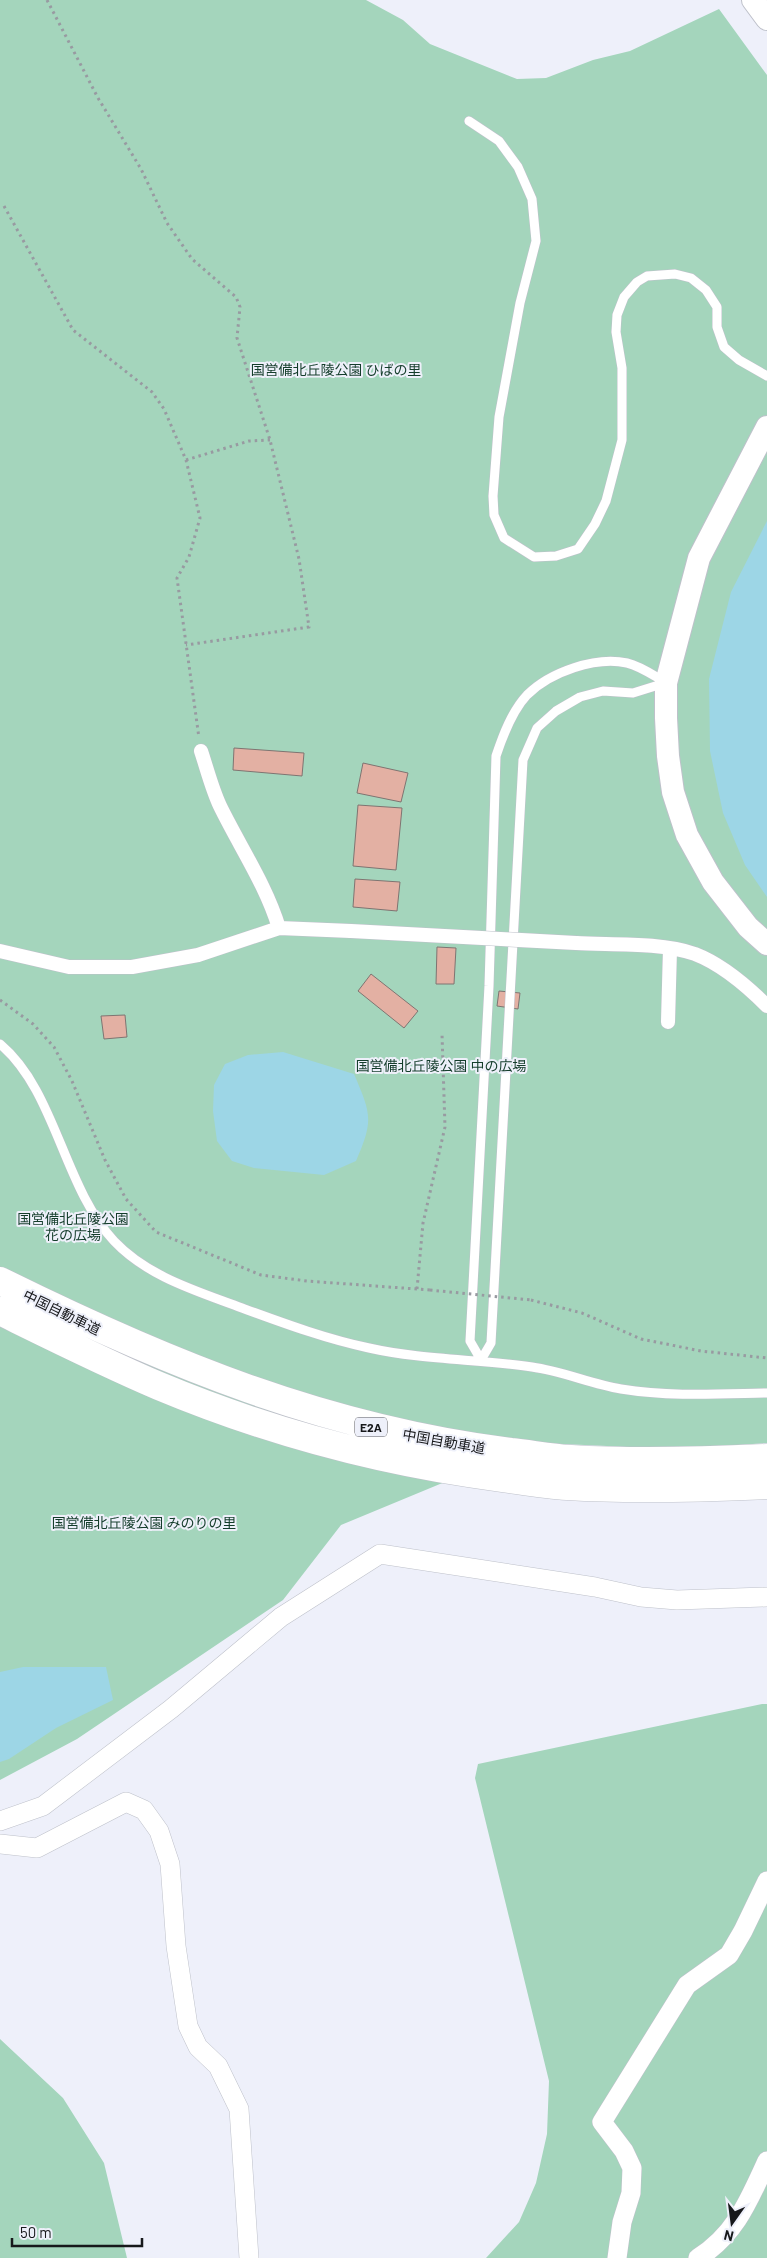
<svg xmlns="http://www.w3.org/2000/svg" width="767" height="2258" font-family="Barlow,'Noto Sans JP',sans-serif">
<rect width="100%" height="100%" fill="#eef0fa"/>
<path fill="#a4d5bc" d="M0,0h366l37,20 27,24 87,35 29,-1 47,-18 37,-9 89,-42 48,66v1368l-92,6 -136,-6 -198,82 -58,75 -206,139 -77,41z
M762,1704h5v554h-281l33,-36 17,-39 11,-49 2,-53 -74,-303 3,-14z
M0,2039l63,59 41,65 23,95h-127z"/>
<path fill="#9dd6e6" d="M767,521v376l-22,-32 -22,-52 -13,-62 -1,-72 22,-87z
M283,1052l71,22c17,40 20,46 2,87l-32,14 -70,-7 -22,-7 -15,-20 -4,-30 1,-26 11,-21 23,-9z
M23,1667h83l7,33 -57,28 -47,31 -9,3v-90z"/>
<path fill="#e3b0a3" stroke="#7f7471" d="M234,748l70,5 -2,23 -69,-6z
M363,763l45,10 -7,29 -44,-9z
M358,805l44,3 -6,62 -43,-4z
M355,879l45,3 -3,29 -44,-4z
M437,947l19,1 -2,36h-18z
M371,974l47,37 -14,17 -46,-37z
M499,991l21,2 -2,16 -21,-3z
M125,1015l2,22 -23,2 -3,-23z"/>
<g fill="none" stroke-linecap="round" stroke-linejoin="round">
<g stroke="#bec1ca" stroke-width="10">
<path id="service" d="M469,121l30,20 19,26 14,32 4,42 -16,62 -21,114 -6,79 1,19 10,23 30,19 22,-1 22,-7 17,-25 11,-23 16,-61v-72l-6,-36 1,-17 7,-18 13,-15 10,-6 28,-2 16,4 15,12 11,17v20l7,20 15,13 28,16
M0,1044c56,47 63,142 114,197 34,36 83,50 128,67 41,15 84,31 127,40 53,12 109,11 163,19 30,4 59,17 89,22 49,8 97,5 146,4
M481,1360l-11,-19 19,-355 7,-230c7,-21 16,-45 31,-61 23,-23 69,-39 100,-32 13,3 26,12 38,19
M481,1360l10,-17 32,-583 14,-32 19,-17 24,-14 23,-6 30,2 32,-10"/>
</g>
<g stroke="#bec1ca" stroke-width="15">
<path id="pedestrian" d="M201,751c6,18 11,38 19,55 20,41 46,79 59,122
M576,943c36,2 84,-1 119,11 26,10 52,32 72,52
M0,951l69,16h63l66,-12 81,-27 72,3
M668,1022l2,-73"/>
</g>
<g stroke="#bec1ca" stroke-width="20">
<path id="minor" d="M0,1821l43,-15 128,-97 110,-92 99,-63 215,33 46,10 36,3 90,-3
M0,1844l37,4 89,-46 18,8 15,21 11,33 6,82 12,80 10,21 20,19 21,43 10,149
M617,2258l5,-36 9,-29 1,-25 -8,-17 -22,-29 85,-137 42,-30 14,-24 24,-50
M698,2258c38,-24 51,-58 69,-97"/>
</g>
<g stroke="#bec1ca" stroke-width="24">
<path id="tertiary" d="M753,0l14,19
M767,427l-68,131 -33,125v35l2,38 5,36 14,43 26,47 35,45 19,17"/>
</g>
<g stroke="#bec1ca" stroke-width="29">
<path id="motorway" d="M0,1281c166,82 326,148 511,171 20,2 40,6 60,7 65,4 130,2 196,-1
M0,1311c53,26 105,52 159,75 110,46 227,77 344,92 21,3 43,7 64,8 67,4 133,2 200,-1"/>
</g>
<path stroke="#989aa1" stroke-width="3" stroke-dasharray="2.5 4" stroke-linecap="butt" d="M47,0l51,98 43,71 26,54 25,36 44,38 4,10 -3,31 33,102 29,119 10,68 -123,18
M4,206l69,124 79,62 12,17 22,51 14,58 -11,39 -12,21 22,160
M186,460l63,-19 21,-1
M0,1000l33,24 21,23 18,34 33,79 21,39 30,33 105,43 46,6 123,9
M417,1289l6,-66 22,-96 -3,-93
M531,1300l51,13 59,26 60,12 66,7"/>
<use href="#service" stroke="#fff" stroke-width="9"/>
<use href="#pedestrian" stroke="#fff" stroke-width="14"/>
<use href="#minor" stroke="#fff" stroke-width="19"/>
<use href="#tertiary" stroke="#fff" stroke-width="22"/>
<use href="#motorway" stroke="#fff" stroke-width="28"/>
<g stroke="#bec1ca" stroke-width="15" stroke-linecap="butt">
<path id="pedestrian-bridge" d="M351,931l225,12"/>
</g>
<path stroke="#989aa1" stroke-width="3" stroke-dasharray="2.5 4" stroke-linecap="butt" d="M430,1290l101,10"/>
<use href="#pedestrian-bridge" stroke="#fff" stroke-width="14"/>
</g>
<g text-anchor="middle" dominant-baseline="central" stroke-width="4" stroke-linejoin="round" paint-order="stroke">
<rect fill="#eef0fa" stroke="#58595e" stroke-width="1" x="355" y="1417.5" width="32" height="19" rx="4"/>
<g font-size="12" font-weight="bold" fill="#17181b">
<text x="371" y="1427">E2A</text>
</g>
<g font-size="14" fill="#143d2b" stroke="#eef0fa">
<text x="336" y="369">国営備北丘陵公園 ひばの里</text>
<text x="441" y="1065">国営備北丘陵公園 中の広場</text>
<text x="73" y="1218">国営備北丘陵公園<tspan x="73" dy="16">花の広場</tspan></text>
<text x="144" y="1522">国営備北丘陵公園 みのりの里</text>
</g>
<g font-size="14" fill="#17181b" stroke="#eef0fa">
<text transform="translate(62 1312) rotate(26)">中国自動車道</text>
<text transform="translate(444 1441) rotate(10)">中国自動車道</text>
</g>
</g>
<g transform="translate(732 2223) rotate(194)" stroke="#eef0fa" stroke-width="4" paint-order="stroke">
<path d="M0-4L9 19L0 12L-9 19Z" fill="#17181b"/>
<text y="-8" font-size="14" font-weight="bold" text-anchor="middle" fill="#17181b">N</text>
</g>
<path d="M12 2238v8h130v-8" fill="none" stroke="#17181b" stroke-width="2.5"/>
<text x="20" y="2238" font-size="15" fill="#17181b" stroke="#eef0fa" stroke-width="4" paint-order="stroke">50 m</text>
</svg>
